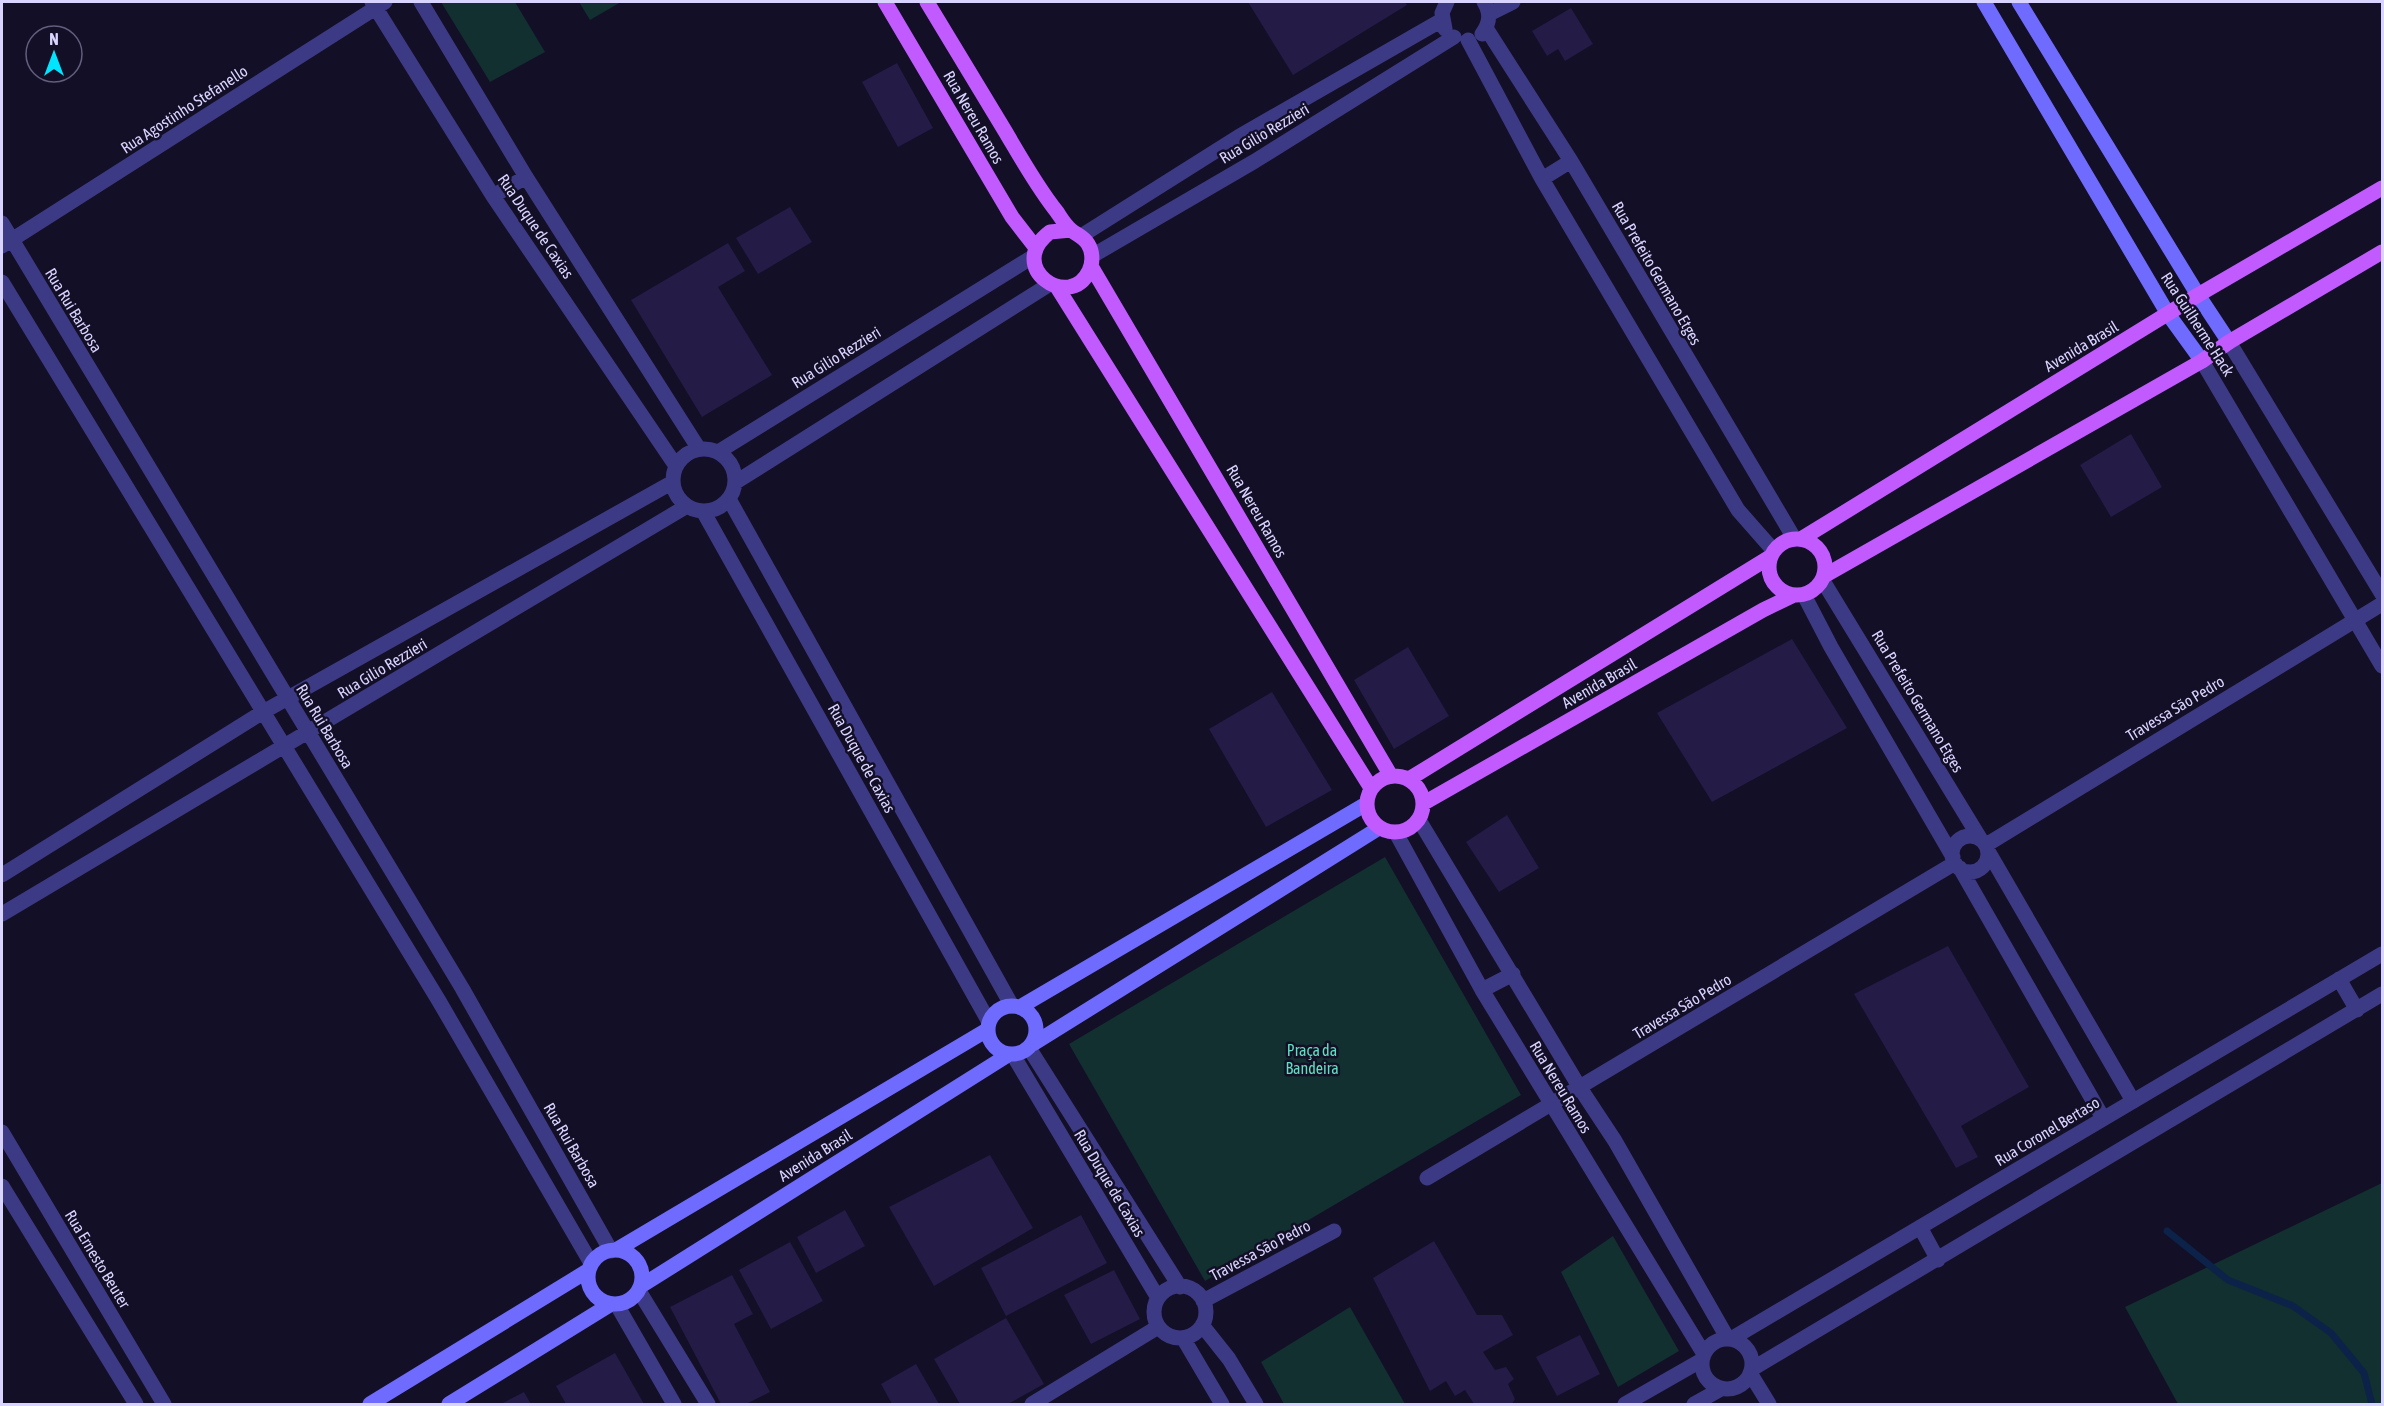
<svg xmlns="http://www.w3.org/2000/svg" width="2384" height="1406" font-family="'Asap Condensed',sans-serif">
<rect width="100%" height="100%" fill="#130f26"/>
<path fill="#12302f" d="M441,2h74l30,50 -55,30z
M579,2h42l-31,18z
M1385,857l136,238 -316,186 -136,-237z
M2382,1183v221h-204l-53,-97z
M1613,1236l66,115 -61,36 -57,-115z
M1350,1307l55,97h-121l-23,-42z"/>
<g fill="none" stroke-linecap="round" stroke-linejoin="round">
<path stroke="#0c2248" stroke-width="7" d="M2167,1231l61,49 65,26 38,27 33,40 8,31"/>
</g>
<path fill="#241b47" d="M1248,2h157l2,3 -114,70z
M1571,8l22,36 -28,17 -7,-12 -11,7 -15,-25z
M897,63l36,65 -35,19 -36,-65z
M790,207l22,35 -54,32 -22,-36z
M728,243l17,28 -27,16 54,88 -70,42 -71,-117z
M2131,434l31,53 -51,30 -31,-52z
M1792,639l55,89 -135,74 -55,-89z
M1408,647l41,69 -55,33 -40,-69z
M1272,692l60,98 -66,37 -57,-98z
M1507,815l32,53 -40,24 -33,-50z
M1948,946l81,141 -68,39 17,31 -22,11 -102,-174z
M990,1155l43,73 -99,58 -45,-79z
M845,1210l20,36 -49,27 -19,-36z
M1081,1215l26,48 -101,53 -25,-48z
M1434,1241l43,74h25l11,20 -30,17 12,18 11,-3 8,12 -6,5 7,15 -3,5h-38l-9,-14 -10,6 -9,-15 -16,10 -57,-113z
M790,1242l33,59 -52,28 -32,-59z
M1114,1270l26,49 -49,25 -27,-49z
M732,1275l21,39 -19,10 36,68 -24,12h-25l-51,-97z
M1006,1318l38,66 -36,20h-48l-26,-45z
M1580,1335l20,39 -43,22 -21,-39z
M615,1353l29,51h-78l-10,-18z
M916,1364l23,40h-47l-11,-20z
M524,1392l7,12h-30z"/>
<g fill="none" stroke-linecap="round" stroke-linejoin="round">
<path stroke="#3d3a85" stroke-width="15" d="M372,2l121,194 183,270
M421,2l105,175 173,272
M1489,14l24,-12
M1486,28l85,133 223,377
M1445,29l-3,-16 5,-11
M1482,34c8,-11 9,-21 2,-32
M1468,40l74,139 196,331 36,41
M1542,179l29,-18
M493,196l33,-19
M2,223l460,765 149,263
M1081,236l157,-99 204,-117
M2,246l383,-244
M1092,256l163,-95 199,-124
M2,282l437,719 152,262
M673 480a31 31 0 1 1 62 0a31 31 0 1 1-62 0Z
M718,452l316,-196
M736,482l314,-198
M729,499l283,507
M703,511l286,511
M1823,581l158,259
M1804,595l27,52 122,210
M1952 854a18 18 0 1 1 36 0a18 18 0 1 1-36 0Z
M1986,845l396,-241
M1988,851l145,250
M1960,868l143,250
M2,875l261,-163 410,-230
M2,914l685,-408
M1029,1048l151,239
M1013,1055l145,243
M2,1132l162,272
M1427,1178l528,-315
M2,1186l134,218
M1154 1312a26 26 0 1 1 52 0a26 26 0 1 1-52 0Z
M639,1291l69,113
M1203,1301l131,-70
M617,1305l57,99
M1202,1325l27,34 27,45
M1183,1338l39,66
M1032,1404l126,-77"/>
<path stroke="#3d3a85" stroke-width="15" d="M2229,342l153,252
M2202,361l180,305
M1419,820l161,268 35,53 113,198
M1396,833l86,157 222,364
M2339,979l18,31
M1482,990l31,-16
M1920,1227l18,33
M1731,1339l651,-385
M1702 1364a25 25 0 1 1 50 0a25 25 0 1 1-50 0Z
M1752,1369l630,-375
M1750,1373l19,31
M1625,1404l77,-44
M1694,1404l27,-15"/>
<path stroke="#6f6bff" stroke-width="15" d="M1984,2l184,312 34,47
M2019,2l179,293 31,47
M988 1030a24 24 0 1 1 48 0a24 24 0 1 1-48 0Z
M1020,1007l346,-203
M1033,1044l346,-216
M588 1277a27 27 0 1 1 54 0a27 27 0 1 1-54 0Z
M616,1250l371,-220
M641,1286l367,-231
M370,1404l219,-134
M449,1404l162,-100"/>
<path stroke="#c25bff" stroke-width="15" d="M885,2l127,215 24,31
M927,2c26,43 52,86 78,129 16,27 32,56 52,81 4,6 8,13 14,18 6,5 13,7 17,14 5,8 5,19 1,27 -19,41 -85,-4 -39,-39l21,-2
M1091,266l300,510
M1057,287l314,501
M1769 567a28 28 0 1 1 56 0a28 28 0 1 1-56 0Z
M1801,539l397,-244 184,-107
M1824,576l378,-215 27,-19 153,-90
M1367 804a28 28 0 1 1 56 0a28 28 0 1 1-56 0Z
M1409,779l361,-222
M1424,803l339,-193 31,-15"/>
</g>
<g text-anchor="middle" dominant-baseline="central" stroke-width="5" stroke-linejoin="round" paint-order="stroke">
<g font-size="16" fill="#d9d4ff" stroke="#130f26">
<text transform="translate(184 109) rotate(-33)">Rua Agostinho Stefanello</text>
<text transform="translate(974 117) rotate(60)">Rua Nereu Ramos</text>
<text transform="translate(1264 133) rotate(-31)">Rua Gilio Rezzieri</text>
<text transform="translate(536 226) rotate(56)">Rua Duque de Caxias</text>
<text transform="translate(1657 273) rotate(60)">Rua Prefeito Germano Etges</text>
<text transform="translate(74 310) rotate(59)">Rua Rui Barbosa</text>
<text transform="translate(2198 324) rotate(57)">Rua Guilherme Hack</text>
<text transform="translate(2081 346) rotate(-31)">Avenida Brasil</text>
<text transform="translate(836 357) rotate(-32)">Rua Gilio Rezzieri</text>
<text transform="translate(1257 511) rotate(60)">Rua Nereu Ramos</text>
<text transform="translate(382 668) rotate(-31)">Rua Gilio Rezzieri</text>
<text transform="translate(1599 683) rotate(-30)">Avenida Brasil</text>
<text transform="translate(1918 701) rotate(59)">Rua Prefeito Germano Etges</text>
<text transform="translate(2175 708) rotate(-31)">Travessa São Pedro</text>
<text transform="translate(325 726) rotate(59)">Rua Rui Barbosa</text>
<text transform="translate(862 758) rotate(61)">Rua Duque de Caxias</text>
<text transform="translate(1682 1006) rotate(-31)">Travessa São Pedro</text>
<text transform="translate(1561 1087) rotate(59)">Rua Nereu Ramos</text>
<text transform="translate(2047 1131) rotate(-31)">Rua Coronel Bertaso</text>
<text transform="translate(572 1145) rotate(60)">Rua Rui Barbosa</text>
<text transform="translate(815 1155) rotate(-32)">Avenida Brasil</text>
<text transform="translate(1110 1183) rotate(59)">Rua Duque de Caxias</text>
<text transform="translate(1260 1250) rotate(-28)">Travessa São Pedro</text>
<text transform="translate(98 1259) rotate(59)">Rua Ernesto Beuter</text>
</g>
<g font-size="16" fill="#5fe0c0" stroke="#130f26">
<text x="1312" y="1050">Praça da<tspan x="1312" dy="18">Bandeira</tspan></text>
</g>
</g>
<rect width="2384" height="1406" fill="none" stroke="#d9d4ff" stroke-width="6"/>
<g transform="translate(54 54)"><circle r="28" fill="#130f26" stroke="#625e7d" stroke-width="1.5"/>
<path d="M0-4.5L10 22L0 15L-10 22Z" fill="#00e5ff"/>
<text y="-9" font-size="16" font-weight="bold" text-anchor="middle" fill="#d9d4ff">N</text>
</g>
</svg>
